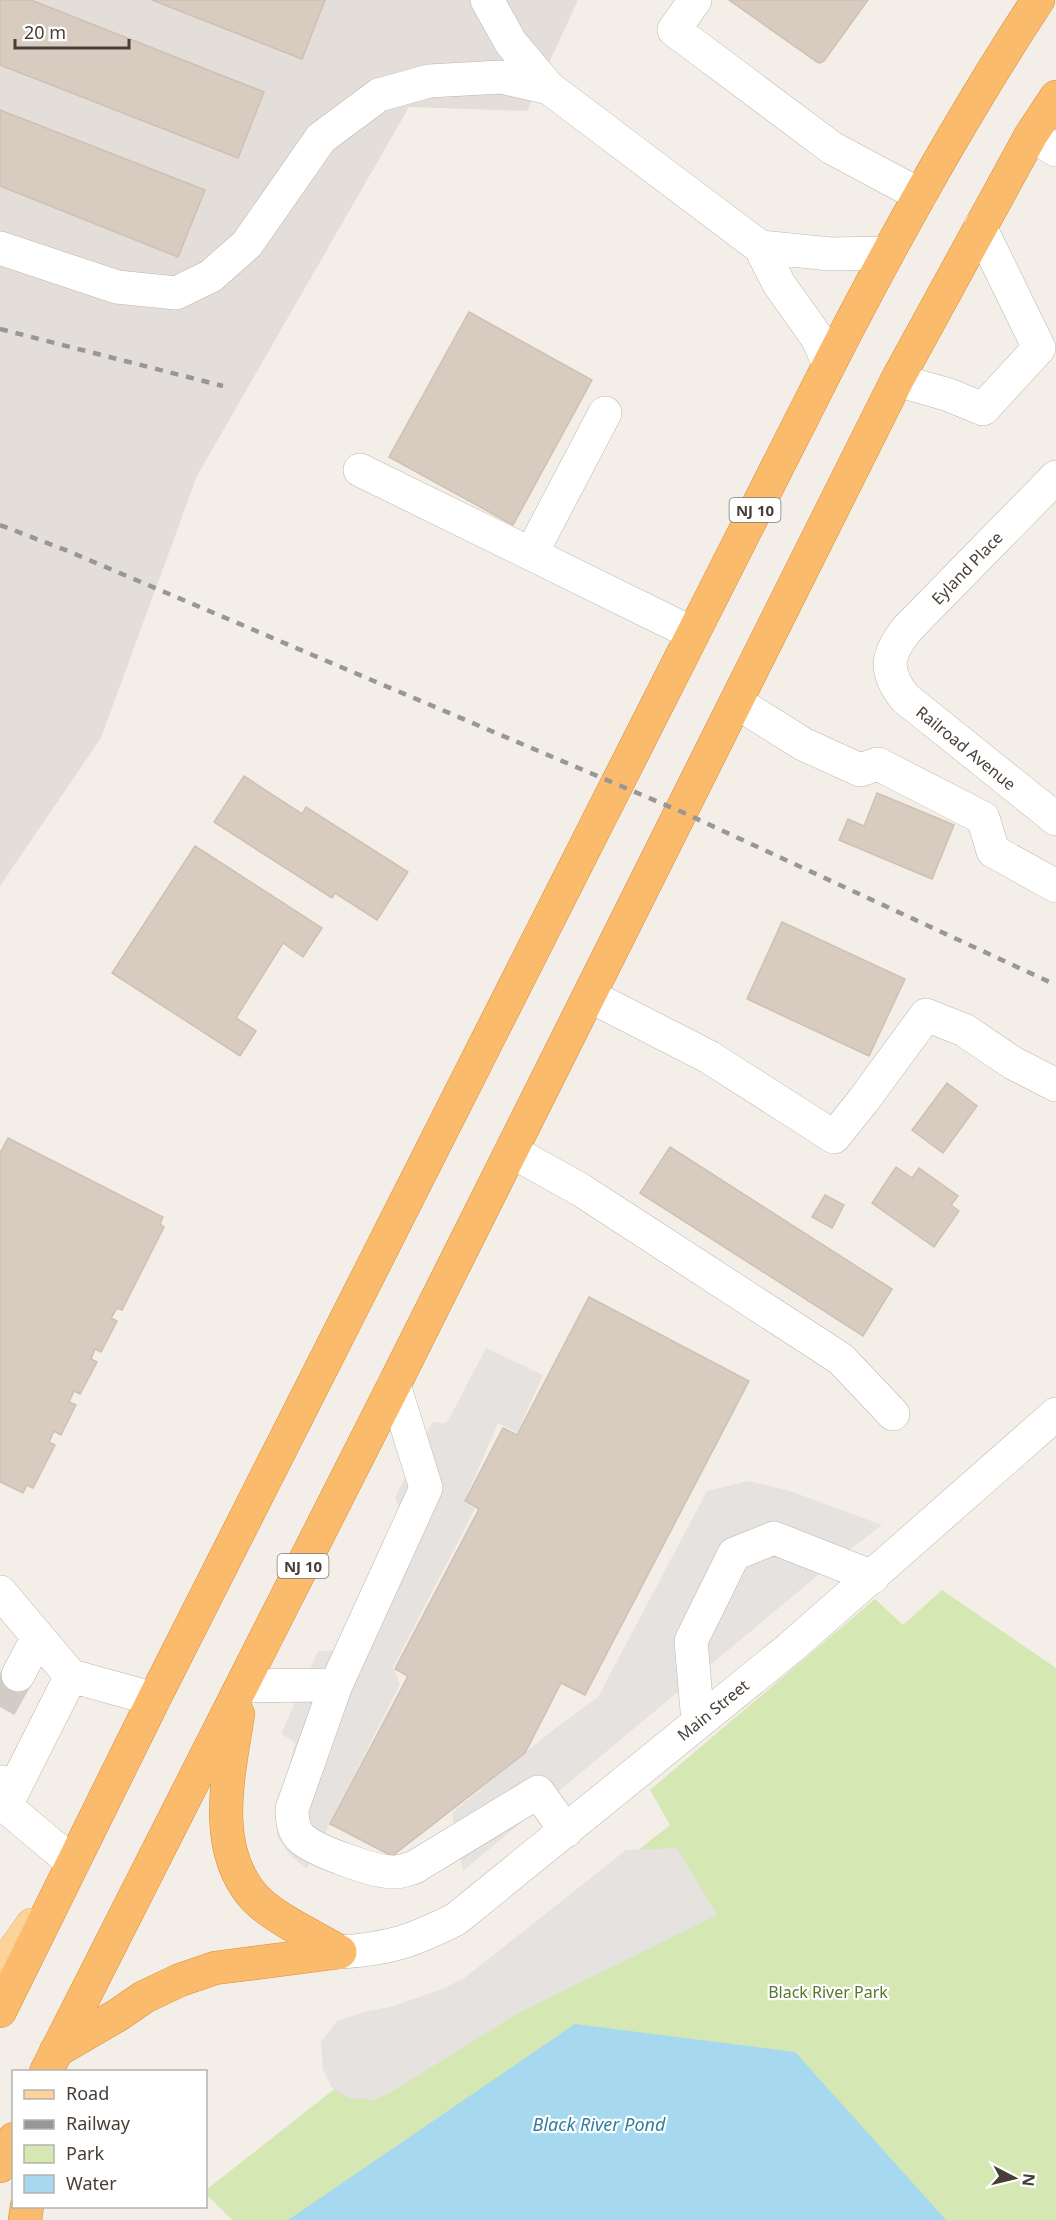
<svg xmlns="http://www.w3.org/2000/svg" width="1056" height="2220" font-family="'Noto Sans',sans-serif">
<rect width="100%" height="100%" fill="#f3efe8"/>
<path fill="#e3ded9" d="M0,0h578l-51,111 -118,-4 -212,369 -96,262 -101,148z"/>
<path fill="#d5e7b2" d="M942,1590l114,78v552h-824l-26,-26v-4l464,-365 -20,-35 225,-191 28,26z"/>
<path fill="#e5e2e0" d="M486,1348l57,27 -26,58 -19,-10 -34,79 11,7 -82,158 7,17 -93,185 -18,-15 -12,-18v-21l18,-73 -14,-8 37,-83h15l68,-139 -6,-14 37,-76 13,1 4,-4z
M748,1481l42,10 92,34 -47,36 -372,310 -11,-58 102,-84 44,-32 109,-206z
M677,1848l40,67 -200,99 -124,77 -18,9 -27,-2 -17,-11 -8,-18 -2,-27 16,-21 31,-10 26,-5 48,-17 21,-10 163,-129z"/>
<path fill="#a6d9ef" d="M575,2024l220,28 151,168h-658z"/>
<path fill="#d8ccc0" stroke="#d0c0b1" stroke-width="1.5" d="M0,0h31l233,92 -26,66 -238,-93z
M152,0h173l-23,59z
M729,0h139l-44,61 -4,2 -3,-1z
M0,110l205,80 -27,67 -178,-71z
M469,312l123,68 -79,145 -124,-68z
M244,776l58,38 4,-7 102,65 -31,48 -42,-27 -3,5 -118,-76z
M877,793l77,32 -22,54 -93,-39 9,-21 16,7z
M195,846l127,82 -19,29 -20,-14 -47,75 20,13 -16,25 -128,-83z
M782,922l123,57 -36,77 -122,-57z
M947,1083l30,23 -34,47 -31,-23z
M8,1138l155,79 -3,7 4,3 -42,83 -5,-2 -6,10 6,3 -16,31 -6,-3 -4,10 6,3 -17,32 -6,-3 -5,11 7,3 -15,30 -7,-4 -5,11 6,3 -22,43 -6,-3 -4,8 -23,-11v-329z
M670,1147l222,142 -29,47 -223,-143z
M896,1167l16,11 7,-10 39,28 -7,9 8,6 -25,36 -62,-44z
M825,1195l19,10 -12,23 -20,-11z
M589,1297l160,84 -164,314 -24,-12 -36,70 -133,103 -62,-32 78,-148 -13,-7 84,-160 -14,-8 38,-73 14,7z"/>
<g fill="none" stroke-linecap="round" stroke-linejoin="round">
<path stroke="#d1ccc5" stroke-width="33" stroke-dasharray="33 16" stroke-linecap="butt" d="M0,1707l18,-32"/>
<g stroke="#bfb5ab" stroke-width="34">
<path id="minor" d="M487,0l24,43 38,45 211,159 19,37 39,55 11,26
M695,0l-21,30 158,118 88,47
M1031,135l25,15
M760,247l71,7 56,-1
M0,248l117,39 59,6 35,-17 36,-32 74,-106 58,-43 50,-14 72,-4 48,11
M897,380l52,15 34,14 56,-61 -59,-121
M360,470l332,163
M1056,477l-149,152c-20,26 -24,41 -2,69l151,121
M531,554l74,-141
M736,702l67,42 57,26 18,-6 105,54 10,33 63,35
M590,996l119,61 125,80 29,-36 63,-86 38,15 49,33 43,22
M511,1151l70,39 260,169 52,55
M0,1592l71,84 83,23
M18,1675l20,-38
M336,1685l90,-197 -32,-103
M242,1686l94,-1 -44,124c0,11 1,22 10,30 14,12 74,34 93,33 6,0 12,-3 18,-4l125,-76 28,39
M698,1722l-7,-81 43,-87 40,-16 99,39
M1,1782l4,6 5,22 63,53
M8,1801l63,-125
M340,1952c49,-3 73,-11 116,-33l334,-271 266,-234"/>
</g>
<g stroke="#e1af68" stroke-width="34">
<path id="major" d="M0,1970l32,-45"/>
</g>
<g stroke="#da8d3b" stroke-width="34">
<path id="highway" d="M238,1714c-9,60 -28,133 16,183 19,21 61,40 86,55
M0,2011l154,-312 675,-1334c64,-125 132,-248 209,-365
M56,2051l62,-36 26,-18 36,-17 35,-12 125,-16
M46,2072l348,-687 503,-1005 134,-245 25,-38
M0,2166l14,-27
M25,2220l2,-14"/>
</g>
<use href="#minor" stroke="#fff" stroke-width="33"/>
<use href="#major" stroke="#fcd499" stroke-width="33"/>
<use href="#highway" stroke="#fabb6c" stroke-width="33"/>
<path stroke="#979797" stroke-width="4.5" stroke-dasharray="8 8" stroke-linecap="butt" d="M0,329l223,57
M0,525l68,26 614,261 374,173"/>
</g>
<g text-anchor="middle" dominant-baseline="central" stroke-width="4.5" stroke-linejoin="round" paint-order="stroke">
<g fill="#fff" stroke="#7e7973" stroke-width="1.5">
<rect x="729.5" y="498" width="51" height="24" rx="4.5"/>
<rect x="277.5" y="1554" width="51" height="24" rx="4.5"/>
</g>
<g font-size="15" font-weight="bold" fill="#473f37">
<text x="755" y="510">NJ 10</text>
<text x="303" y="1566">NJ 10</text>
</g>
<g font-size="16" fill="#473f37" stroke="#fff">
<text transform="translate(967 568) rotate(-46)">Eyland Place</text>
<text transform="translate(966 748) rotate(39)">Railroad Avenue</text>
<text transform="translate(713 1710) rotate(-39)">Main Street</text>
</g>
<g font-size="16" fill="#51782b" stroke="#fff">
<text x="828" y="1992">Black River Park</text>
</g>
<g font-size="18" font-style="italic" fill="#2f7ea1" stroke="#fff">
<text x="599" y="2124">Black River Pond</text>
</g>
</g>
<rect x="12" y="2070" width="195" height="138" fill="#ffffff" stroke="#b5b2af" stroke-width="1.5"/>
<rect x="24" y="2090" width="30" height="9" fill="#fcd499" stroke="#b5b2af" stroke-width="1.5"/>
<text x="66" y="2100" font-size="18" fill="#473f37">Road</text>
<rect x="24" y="2120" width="30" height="9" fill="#979797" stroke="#b5b2af" stroke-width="1.5"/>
<text x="66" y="2130" font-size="18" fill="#473f37">Railway</text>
<rect x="24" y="2145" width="30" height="18" fill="#d5e7b2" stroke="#b5b2af" stroke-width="1.5"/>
<text x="66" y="2160" font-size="18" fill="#473f37">Park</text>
<rect x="24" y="2175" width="30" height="18" fill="#a6d9ef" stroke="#b5b2af" stroke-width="1.5"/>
<text x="66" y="2190" font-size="18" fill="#473f37">Water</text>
<g transform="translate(1014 2178) rotate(97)" stroke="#ffffff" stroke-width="4.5" paint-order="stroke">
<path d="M0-4.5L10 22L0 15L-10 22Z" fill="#473f37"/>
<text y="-9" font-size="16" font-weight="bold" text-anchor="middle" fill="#473f37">N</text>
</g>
<path d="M15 39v9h114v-9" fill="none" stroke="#473f37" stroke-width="3"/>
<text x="24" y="39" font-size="18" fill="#473f37" stroke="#ffffff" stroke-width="4.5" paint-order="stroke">20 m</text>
</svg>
